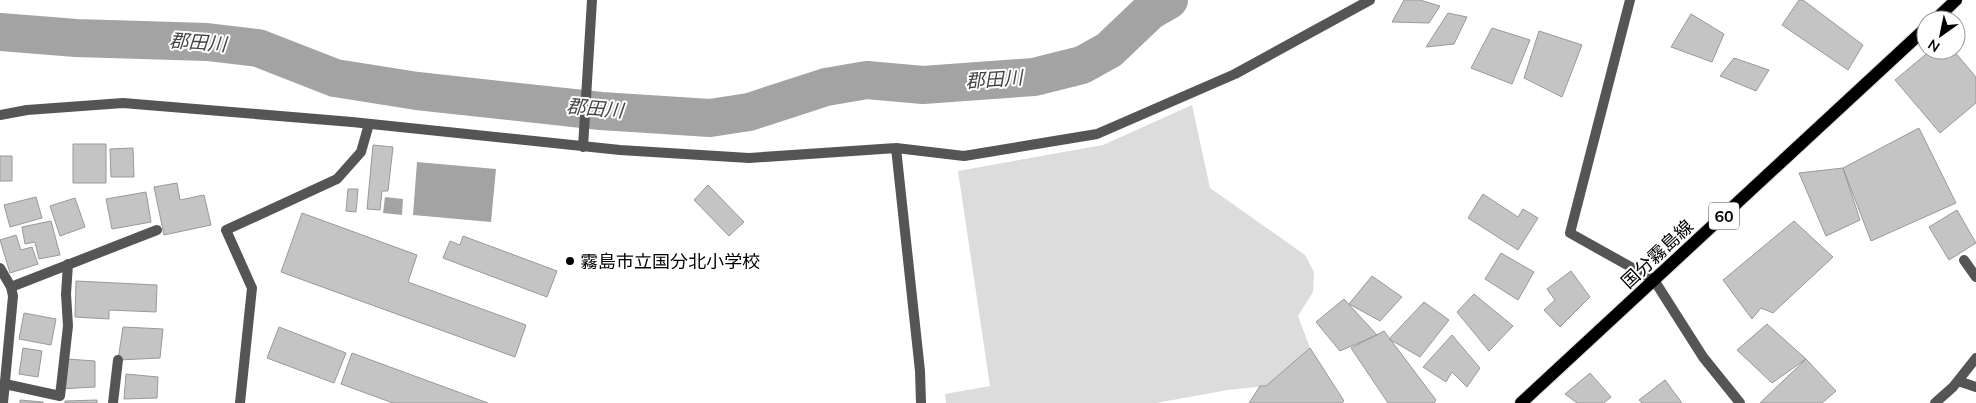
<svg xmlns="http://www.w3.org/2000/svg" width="1976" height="403" font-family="Mulish,'Noto Sans JP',sans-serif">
<rect width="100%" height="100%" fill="#fff"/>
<path fill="#dcdcdc" d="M1192,105l18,83 95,67 9,17 -1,20 -15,24 12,32 -44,38 -38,4 -72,13h-210l-1,-9 45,-8 -32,-215 145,-26z"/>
<path fill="#a3a3a3" d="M417,162l79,7 -5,53 -78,-7z
M385,197l18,2 -1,16 -19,-2z"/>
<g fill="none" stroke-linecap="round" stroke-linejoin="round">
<path stroke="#a3a3a3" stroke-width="38" d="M0,32l76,6 131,4 51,6 77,30 82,13 184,20 109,7 39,-6 77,-25 41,-7 56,5 111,-8 48,-12 27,-15 41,-39 19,-11"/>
</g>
<path fill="#c4c4c4" stroke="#999" d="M1404,0h16l20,6 -11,17 -37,-1z
M1799,0h4l60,45 -15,25 -66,-45z
M1448,13l19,4 -13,27 -28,3z
M1691,14l33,20 -12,28 -41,-15z
M1492,28l38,12 -18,44 -41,-16z
M1539,31l43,14 -20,52 -38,-19z
M1931,50h22l23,27v26l-36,30 -45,-53z
M1734,58l35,12 -13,21 -36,-15z
M1919,128l37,75 -85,38 -28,-73z
M73,144h33v39h-33z
M373,145l20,2 -5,44h-6l-2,19 -13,-1z
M133,148l1,29h-23l-1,-28z
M0,156h12v25h-12z
M1843,168l17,52 -34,16 -27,-63z
M177,183l3,17 24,-5 7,30 -47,10 -10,-48z
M708,185l36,37 -15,14 -35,-36z
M348,189h10l-2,23 -10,-1z
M146,192l5,30 -39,7 -6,-30z
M1483,194l35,23 5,-8 15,9 -20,32 -50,-32z
M36,197l6,21 -32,9 -6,-22z
M75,198l10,29 -25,9 -10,-30z
M1957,210l19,33 -27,17 -20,-33z
M302,213l115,42 -9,27 118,43 -11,32 -234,-85z
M51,221l9,34 -21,4 -4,-17 -10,2 -3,-17z
M1794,221l39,36 -60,56 -12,-5 -9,11 -29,-39z
M16,235l5,15 11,-3 6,17 -28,9 -10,-33z
M463,236l94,35 -10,26 -104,-39 7,-17 10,4z
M1501,253l33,19 -16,28 -33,-21z
M1571,271l19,26 -30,30 -16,-17 11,-10 -8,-11z
M1372,276l30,21 -22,24 -31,-17z
M76,281l81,4 -1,27 -47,-2v9l-34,-2z
M1474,294l39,32 -24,25 -32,-39z
M1344,299l33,36 -37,16 -24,-29z
M1424,302l25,18 -29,37 -31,-18z
M24,313l32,6 -5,26 -32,-6z
M1767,324l39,35 -34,24 -35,-33z
M123,327l40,2 -3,29 -42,2z
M279,327l67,26 -12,30 -67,-25z
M1384,331l52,69 -2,3h-46l-37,-55z
M1452,335l28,33 -13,19 -15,-15 -6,10 -23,-15z
M23,348l19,3 -4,26 -19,-3z
M1310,348l34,53 -2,2h-93l11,-17h6z
M352,353l136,50h-95l-52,-19z
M67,359l28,2v26l-34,2z
M1806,359l30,32 -14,12h-62z
M1590,373l21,24 -7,6h-27l-12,-9z
M126,374l32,3 -1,21 -33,1z
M1665,380l17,23h-40l-3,-3z
M20,400l23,2v1h-23z
M97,400v3h-32v-2z"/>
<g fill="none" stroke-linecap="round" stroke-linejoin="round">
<g stroke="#dbdbdb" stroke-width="14">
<path id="primary" d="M1935,20l21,-20
M1521,403l405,-375"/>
</g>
<path stroke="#555" stroke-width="10" d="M1630,0l-60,233 84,47 49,77 37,46
M0,115l27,-5 96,-7 229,19 268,28 129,8 147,-10 68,8 133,-22 138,-60 135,-74
M583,147l9,-147
M896,148l24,223 1,32
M1964,260l12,17
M0,268l11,19 2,9 -10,107
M11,287l146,-57
M1958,381l18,6
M5,384l55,12 8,-70 -2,-32 2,-30
M113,403l5,-43
M240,403l12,-115 -26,-58 111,-51 24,-27 8,-28
M1935,403l18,-16 23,-29"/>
<use href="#primary" stroke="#000" stroke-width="12"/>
</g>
<circle fill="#000" stroke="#fff" stroke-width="2" cx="570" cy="261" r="5"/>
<g text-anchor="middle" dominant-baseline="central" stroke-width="4" stroke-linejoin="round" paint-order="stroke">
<rect fill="#fff" stroke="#4c4c4c" stroke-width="1" x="1709" y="202.5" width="30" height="27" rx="4"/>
<g font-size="16" font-weight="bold" fill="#000">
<text x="1724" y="216">60</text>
</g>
<g font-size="18" fill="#000" stroke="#fff">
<text transform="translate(1657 254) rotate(-43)">国分霧島線</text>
</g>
<g font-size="18" fill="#000" stroke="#fff" text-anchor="start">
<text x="580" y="261">霧島市立国分北小学校</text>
</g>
<g font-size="19" font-style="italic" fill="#444" stroke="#fff">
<text transform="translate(198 42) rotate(4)">郡田川</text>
<text transform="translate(994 79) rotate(-4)">郡田川</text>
<text transform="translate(595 108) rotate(5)">郡田川</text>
</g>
</g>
<g transform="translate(1941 35) rotate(213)"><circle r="24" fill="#ffffff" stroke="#999999"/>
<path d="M0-4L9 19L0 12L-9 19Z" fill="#000000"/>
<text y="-8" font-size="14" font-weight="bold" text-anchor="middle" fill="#000000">N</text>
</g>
</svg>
